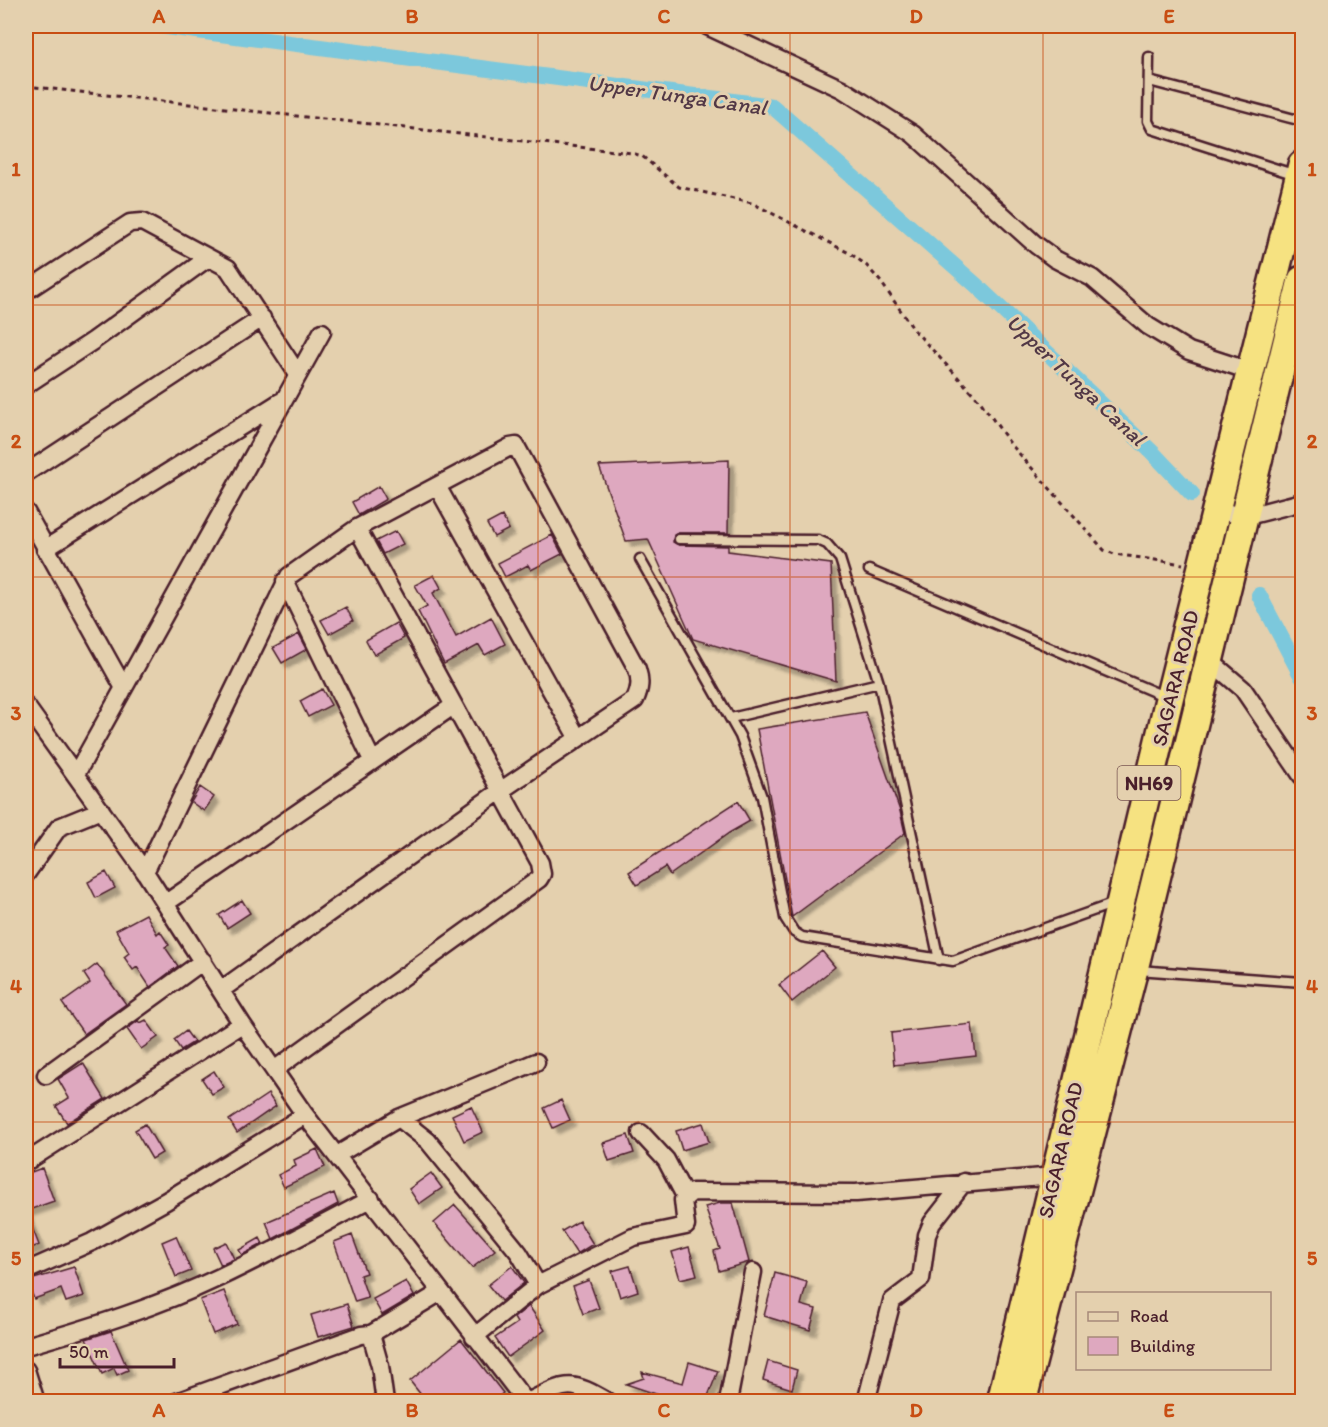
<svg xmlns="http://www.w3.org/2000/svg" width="1328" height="1427" font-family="Itim,sans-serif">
<defs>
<filter id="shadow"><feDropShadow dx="5.5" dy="5.5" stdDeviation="1.5" flood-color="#0004"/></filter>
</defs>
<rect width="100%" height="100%" fill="#e4d0ae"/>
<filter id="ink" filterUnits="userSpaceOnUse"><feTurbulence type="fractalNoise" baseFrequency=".0167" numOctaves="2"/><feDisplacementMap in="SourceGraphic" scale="12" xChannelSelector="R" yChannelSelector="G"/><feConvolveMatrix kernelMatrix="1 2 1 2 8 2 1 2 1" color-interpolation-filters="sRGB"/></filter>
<g filter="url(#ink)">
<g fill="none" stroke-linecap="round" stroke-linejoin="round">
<path stroke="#7cc8dc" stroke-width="16" d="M159,26l613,80 204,179 176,167 40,42
M1259,595l43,82"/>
</g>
<path fill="#dea8bf" stroke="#4a1f2b" stroke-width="1.5" filter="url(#shadow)" d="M729,460l-1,73h-50l-4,2 -1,7 6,3 49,1v5l103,13 5,117 -143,-42 -45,-100 -22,2 -27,-75z
M379,486l7,13 -27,16 -7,-13z
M502,516l7,13 -15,8 -7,-13z
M396,531l7,13 -20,10 -7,-13z
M552,535l10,19 -31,16 -3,-5 -23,12 -7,-14z
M434,575l7,13 -8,5 23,44 35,-20 14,27 -20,11 -6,-10 -35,19 -26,-53 9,-5 -12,-21z
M346,607l7,14 -24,13 -8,-14z
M396,623l8,15 -30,17 -8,-15z
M299,634l8,15 -25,14 -9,-15z
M322,689l9,16 -23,12 -8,-16z
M865,712l35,99 5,22 -113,84 -35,-188z
M200,787l14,10 -10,14 -13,-9z
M738,801l12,20 -21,12 -59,42 -5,-8 -28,18 -8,-13z
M106,872l9,16 -19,10 -8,-16z
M242,900l8,13 -23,15 -8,-13z
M146,914l11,20 3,-3 9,14 -4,2 13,19 -28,21 -13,-20 -4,3 -9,-13 5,-4 -13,-23z
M822,951l13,16 -43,35 -13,-17z
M97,964l29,40 -42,30 -22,-31 28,-20 -6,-9z
M146,1020l12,17 -17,12 -14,-20 11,-8 2,2z
M972,1024l4,32 -82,9 -3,-32z
M186,1031l8,11 -13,8 -7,-10z
M83,1063l22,36 -38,24 -11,-17 13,-8 -11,-19z
M214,1071l10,16 -12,7 -10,-15z
M268,1094l8,12 -39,27 -8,-13z
M561,1100l9,20 -17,8 -9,-20z
M471,1106l12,26 -19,9 -12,-26z
M703,1123l6,19 -27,8 -6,-19z
M145,1124l17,29 -10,6 -17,-29z
M628,1135l6,18 -25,8 -6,-18z
M317,1149l8,18 -41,20 -6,-12 18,-9 -2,-6z
M42,1168l12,33 -28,10v-37z
M431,1173l11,15 -23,16 -10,-15z
M334,1193l4,11 -65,35 -7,-17z
M720,1203h13l16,59 -30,9 -5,-20 6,-2 -15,-42z
M455,1205l40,45 -23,18 -38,-45z
M26,1212l13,33 -13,5z
M579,1221l14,23 -16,10 -15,-23z
M352,1235l14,38 -6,2 8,23 -13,4 -21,-60z
M176,1236l15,35 -15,6 -14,-35z
M260,1238l3,6 -21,11 -3,-5z
M226,1242l8,17 -13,6 -8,-17z
M689,1247l8,28 -17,4 -8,-27z
M512,1266l12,17 -23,18 -13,-16z
M630,1266l8,25 -18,6 -8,-26z
M74,1267l10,29 -18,6 -5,-13 -27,10 -7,-18z
M775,1273l32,9 -6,23 15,4 -6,21 -46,-14z
M589,1280l10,28 -16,6 -10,-28z
M406,1281l8,15 -32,19 -9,-16z
M224,1291l13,33 -24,10 -13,-34z
M347,1304l7,22 -36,11 -7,-22z
M529,1306l16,24 -37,27 -13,-19 22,-15 -3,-5z
M111,1331l17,39 -11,5 -3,-7 -12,6 -16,-35z
M461,1339l42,54 -10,8h-67l-16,-20z
M768,1361l29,9 -5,19 -29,-9z
M689,1362l29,9 -12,30h-39l1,-3 -42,-14 18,-6 -2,-6 41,11z"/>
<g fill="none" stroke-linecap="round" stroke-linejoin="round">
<g stroke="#4a1f2b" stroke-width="13">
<path id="service" d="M1149,57l-1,64 4,8 144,46
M1149,81l153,40
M679,539l139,1 9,4 13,15 39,124 60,277
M640,559l100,177 22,61 23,121 9,14 8,5 151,24 162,-58
M869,570l297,127
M731,718l148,-35
M1138,970l164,12"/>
</g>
<g stroke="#4a1f2b" stroke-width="21">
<path id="minor" d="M707,26l135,63 71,45 123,111 19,14 37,19 56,48 41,25 61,20
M26,291l104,-68 12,-1 86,46 69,105
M26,385l67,-44 115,-83
M26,473l236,-155
M437,486l140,251
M1218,510l26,7 58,-15
M26,512l98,176
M45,549l235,-147
M285,581l87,179
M1209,660l34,29 59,87
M26,706l119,166 97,152 63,91 221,287
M76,774l246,-442
M145,872l144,-296 68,-48 153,-81 6,-1 121,223c4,12 3,20 -2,31l-135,91 -279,199
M26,874l33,-47 42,-17
M166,903l287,-197
M274,1070l265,-191 3,-5 -2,-11 -183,-335
M46,1075l157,-114
M399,1118l29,23 91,112 19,32
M641,1133l25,27 19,36
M337,1155l62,-37 137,-56
M26,1162l216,-138
M26,1271l66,-29 74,-41 139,-86
M371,1334l9,32 5,36
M474,1337l64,-52 95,-48 53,-11 -3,-26 9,-8 164,1 198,-17
M26,1346c66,-19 131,-39 194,-69 51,-24 101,-52 151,-78
M26,1370l10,32
M176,1402l185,-67 10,-1 70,-42
M527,1402c40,-19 42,-23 81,0
M728,1402l25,-130
M866,1402l26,-101 29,-22 6,-44 5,-12 32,-41"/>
</g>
<g stroke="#4a1f2b" stroke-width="32">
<path id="trunk" d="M1001,1402l168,-703 133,-534
M1022,1402l112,-433 168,-689"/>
</g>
<path stroke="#4a1f2b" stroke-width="3" stroke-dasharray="4.5 4.5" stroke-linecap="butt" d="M26,86l606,67 10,3 37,31 73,16 99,51 15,11 15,17 33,48 66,71 29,41 95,108 10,4 69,10"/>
<use href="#service" stroke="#e4d0ae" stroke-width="8"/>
<use href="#minor" stroke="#e4d0ae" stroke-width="16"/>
<use href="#trunk" stroke="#f6e281" stroke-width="27"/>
</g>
</g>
<path fill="none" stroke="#c84d12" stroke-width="1.5" stroke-opacity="0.55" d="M285,26v1376M538,26v1376M790,26v1376M1043,26v1376M26,305h1276M26,577h1276M26,850h1276M26,1122h1276"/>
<g text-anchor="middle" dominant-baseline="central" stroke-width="6" stroke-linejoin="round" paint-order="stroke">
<rect fill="#e4d0ae" stroke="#785452" stroke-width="1.5" x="1117.5" y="766" width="63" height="34" rx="4.5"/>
<g font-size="20" font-weight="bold" fill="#4a1f2b">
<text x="1149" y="783">NH69</text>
</g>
<g font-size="21" fill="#4a1f2b" stroke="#e4d0ae">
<text transform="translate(1175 678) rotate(-76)">SAGARA ROAD</text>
<text transform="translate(1060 1150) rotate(-77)">SAGARA ROAD</text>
</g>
<g font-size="22" font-style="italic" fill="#523846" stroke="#e4d0ae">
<text transform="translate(677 95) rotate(8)">Upper Tunga Canal</text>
<text transform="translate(1076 380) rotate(43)">Upper Tunga Canal</text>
</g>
</g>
<rect width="1328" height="1427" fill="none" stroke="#e4d0ae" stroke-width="66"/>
<rect x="1076" y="1292" width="195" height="78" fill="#e4d0ae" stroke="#a6897a" stroke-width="1.5"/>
<rect x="1088" y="1312" width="30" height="9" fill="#e4d0ae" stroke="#a6897a" stroke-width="1.5"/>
<text x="1130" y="1322" font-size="18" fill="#4a1f2b">Road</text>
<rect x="1088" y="1337" width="30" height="18" fill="#dea8bf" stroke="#a6897a" stroke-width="1.5"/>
<text x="1130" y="1352" font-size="18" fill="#4a1f2b">Building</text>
<path d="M60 1358v9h114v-9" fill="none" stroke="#4a1f2b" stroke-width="3"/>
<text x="69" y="1358" font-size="18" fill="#4a1f2b" stroke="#e4d0ae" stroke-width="4.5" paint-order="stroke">50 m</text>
<rect x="33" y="33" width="1262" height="1361" fill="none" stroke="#c84d12" stroke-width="2"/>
<g font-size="20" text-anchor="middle" font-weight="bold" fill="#c84d12">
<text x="159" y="23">A</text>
<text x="412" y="23">B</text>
<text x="664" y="23">C</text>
<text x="916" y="23">D</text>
<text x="1169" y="23">E</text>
<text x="16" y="176">1</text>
<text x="1312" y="176">1</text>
<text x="16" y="448">2</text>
<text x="1312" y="448">2</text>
<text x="16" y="720">3</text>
<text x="1312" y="720">3</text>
<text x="16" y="993">4</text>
<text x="1312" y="993">4</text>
<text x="16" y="1265">5</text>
<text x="1312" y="1265">5</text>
<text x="159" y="1417">A</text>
<text x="412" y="1417">B</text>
<text x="664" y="1417">C</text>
<text x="916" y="1417">D</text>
<text x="1169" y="1417">E</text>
</g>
</svg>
